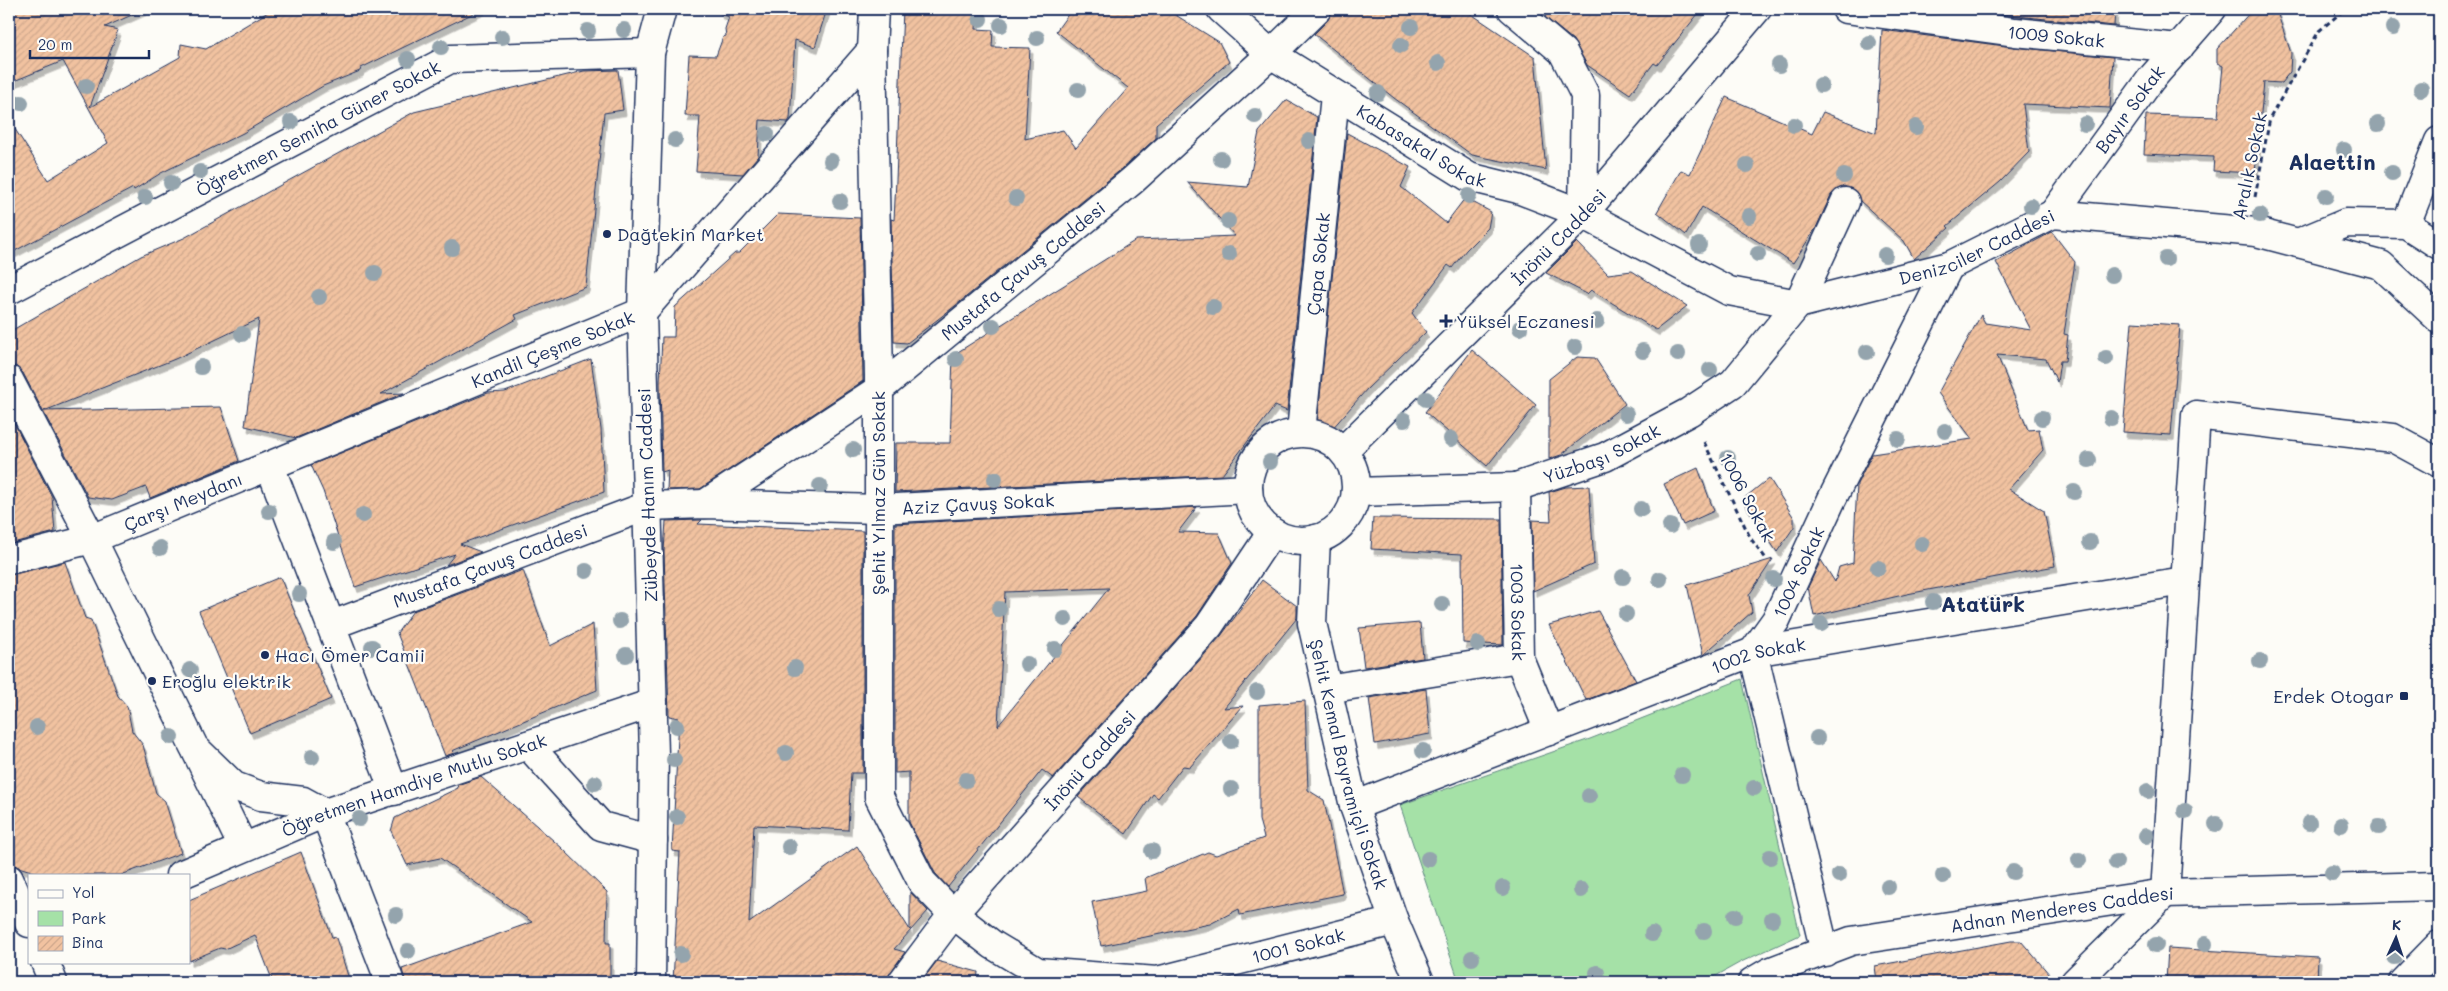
<svg xmlns="http://www.w3.org/2000/svg" width="2448" height="991" font-family="Mali,sans-serif">
<defs>
<pattern id="building-hatch" width="6" height="6" patternUnits="userSpaceOnUse" patternTransform="scale(1.25)"><rect width="6" height="6" fill="#f1c2a0"/><path d="M-1 1l2-2M0 6l6-6M5 7l2-2" fill="none" stroke="#cea78c"/></pattern>
<filter id="shadow"><feDropShadow dx="3" dy="5.5" stdDeviation="0" flood-color="#0004"/></filter>
</defs>
<rect width="100%" height="100%" fill="#fdfcf7"/>
<filter id="ink" filterUnits="userSpaceOnUse"><feTurbulence type="fractalNoise" baseFrequency=".02" numOctaves="2"/><feDisplacementMap in="SourceGraphic" scale="10" xChannelSelector="R" yChannelSelector="G"/><feConvolveMatrix kernelMatrix="1 2 1 2 8 2 1 2 1" color-interpolation-filters="sRGB"/></filter>
<g filter="url(#ink)">
<path fill="#a5e1a7" stroke="#608882" d="M1742,679l58,256 -59,27 -36,20h-246l-59,-177 190,-66z"/>
<path fill="url(#building-hatch)" stroke="#1b2f5e" fill-rule="evenodd" filter="url(#shadow)" d="M9,9h136l-40,18 13,3 -28,77 90,-50 1,-13 25,5 67,-40h209l-121,59 -1,3 -37,15 -80,47 -82,40 -27,17 -1,-2 -124,66v-134l39,60 60,-37 -45,-82 -54,22z
M720,9h107l-12,38 -20,-7 -5,79 -2,3 -28,-2 -2,36 -15,18 -47,-3 4,-55h-15l4,-61 27,1 7,-19 3,-1 -1,-7 4,-12 -10,-4z
M903,9h74l-1,20 17,1 -1,17 38,1 -5,91 38,-9 13,18 52,-60 -72,-57 16,-22h94l53,33 10,20 -73,62v14l-33,30 -168,138 -48,37 -13,-1 -3,-123 3,1 2,-40z
M1332,9h132l71,48 11,113 -74,-15 -78,-57 -80,-64 14,-14z
M1550,9h152l-45,56 -3,-2 -24,31 -43,-29 -14,-25 -28,-23z
M1960,9h155l-1,17 -97,-10z
M2253,9h23l15,44 -1,19 -9,11 -17,-1 -9,91 -42,-2 1,-14 -70,-3 2,-39 72,2 5,-51 -6,-3v-14z
M1882,30l131,17 100,10 -3,51 -87,-4 6,48 -29,30 -53,44 2,2 -35,31 -10,-18 -44,-40 -3,-8 -13,-7 -8,4 -5,5 -15,33 -23,35 -91,-56 -16,28 -29,-23 24,-42 9,4 36,-77 86,37 11,-22 53,21z
M618,70l5,40 -19,3 -18,174 -71,28 2,4 -136,75 23,-1 -108,45 -51,-12 14,-107 -84,40 -131,52 177,-4 18,54 -89,37 -4,-11 -34,13 -24,-3 -65,-124 -6,-6 -8,-2v-33l132,-76 43,-18 230,-126 170,-41z
M1286,100l31,17 -30,294 -12,-5 -53,69 -327,17 1,-49h54l3,-88 183,-115 99,-4 -48,-54 61,5 11,-55z
M1347,133l63,34 -9,20 45,36 19,-25 26,14 -3,16 -22,22 -14,18 -4,-3 -36,48 14,19 -59,57 -36,41 -14,-5z
M778,214l82,4 3,163 -163,108 -33,1 1,-20 -6,2 -2,-90 2,-45h12l1,-30 60,-54h4z
M2052,232l23,30 -11,72 4,1 -3,26h-5l-3,21 -11,-23 -49,-4 31,75 11,-1 4,21 -34,39 35,22 11,55 -148,28 -93,22 -6,-29 13,-27 14,22 4,-15 14,-4 4,-79 15,-30 100,-15 -34,-46 43,-78 4,8 46,7 -35,-68z
M1577,242l31,32 24,-3 55,35 -31,24 -65,-40 -4,4 -41,-21z
M2132,322l48,3 -9,110 -48,-3z
M1472,350l64,55 -49,61 -62,-54z
M1577,357l18,1 30,46 -64,51 -12,4v-80z
M591,359l10,70 3,63 -144,52 21,8 -35,13 9,-11 -100,33 -32,-96 -12,-26 177,-72 17,-1z
M9,413l43,84 3,35 -46,12z
M1698,468l16,43 -31,14 -19,-41z
M1769,478l25,40v9l-17,25 -35,-52z
M1589,486l5,78 -61,27 -1,-71 19,1 -2,-29 17,-5z
M1197,507l-19,25 41,1 13,30 -35,53 -144,162 -11,-8 -94,117 -13,-14 -26,-51v-50l-14,1v-249zM1109,588l-111,138 7,-134z
M1373,518l128,1 2,126 -40,-2 -1,-89 -91,-5z
M702,520l-4,4 165,7v242h-12l-3,57 -94,-5 -5,98 108,-77 53,84v-38l18,19 -34,38 11,3 -15,21 -3,9h-214l7,-130 -8,-1 7,-133 -10,-2 -5,-165 2,-30z
M1773,559l-24,36 3,17 -49,43 -16,-70z
M65,562l20,56 6,2 27,76 9,10 5,25 11,14 13,48 9,8 16,52 -60,22h-77l-35,-11v-289z
M523,570l27,76 43,-22 4,66 -145,61 2,2 -9,3 -48,-123 16,-22z
M280,577l51,122 -81,34 -51,-122z
M1262,580l35,26v12l-73,90 19,-2 -53,61 -7,-1 -25,32 -5,-4 -27,40 -48,-37 143,-161z
M1598,611l38,70 -50,19 -37,-75z
M1420,623l3,35 -59,9 -5,-39z
M1426,689l4,45 -55,10 -6,-46z
M1305,701l3,89 16,10 19,94 -103,21 -1,-6 -29,15 -109,22 -9,-44 55,-11 -2,-13 63,-26 8,3 48,-17 -5,-18v-115z
M481,777l81,71 45,44 -1,51h4v39h-205l-3,-13 130,-47 -92,-64 -33,7 -16,-34 4,-13 63,-30 -1,-3z
M301,852l31,85 4,1 14,44h-77l-18,-47 -30,14 -5,-1 -31,13v-61z
M2011,941h10l35,41h-179l-2,-16z
M2168,948l150,9 -1,25h-151z
M937,961l41,11 -1,10h-56z"/>
<g fill="none" stroke-linecap="round" stroke-linejoin="round">
<g stroke="#1b2f5e" stroke-width="31">
<g id="minor">
<path d="M1512,9l51,43 22,43 -2,119"/>
<path id="s1" d="M1846,9l169,23 164,16"/>
<path id="s2" d="M872,50l7,326v421l43,85 31,32 40,31 45,27 119,9 237,-60"/>
<path id="s3" d="M2053,214l98,-135 61,-70"/>
<path d="M2406,224l33,-83"/>
<path d="M2298,243l48,-20 60,1 33,21"/>
<path id="s4" d="M9,290l441,-231 200,-6"/>
<path id="s5" d="M1301,432l34,-337"/>
<circle cx="1302" cy="487" r="54"/>
<path id="s6" d="M1343,451l240,-237 174,-205"/>
<path d="M270,466l124,325"/>
<path id="s7" d="M1516,487l3,171 30,73"/>
<path id="s8" d="M1356,492l160,-5 89,-30 84,-45 44,-29 65,-79 47,-102"/>
<path id="s9" d="M705,504l173,-114 255,-210 138,-126 46,-45"/>
<path id="s10" d="M1316,539l-4,84 42,183 40,115 26,61"/>
<path id="s11" d="M9,560l83,-21 550,-227 230,-262 2,-41"/>
<path id="s12" d="M332,625l315,-119 58,-2 173,5 370,-20"/>
<path d="M1327,689l192,-31"/>
<path d="M528,745l73,81 52,14"/>
<path d="M196,751l47,96"/>
<path id="s13" d="M1354,806l399,-154 431,-71"/>
<path id="s14" d="M180,875l145,-62 328,-110"/>
<path id="s15" d="M1825,952l-72,-300 23,-32 55,-119 118,-235"/>
<path id="s16" d="M902,982l51,-68 256,-288 63,-94"/>
<path d="M2075,982l90,-89 31,-478 197,23 46,25"/>
</g>
</g>
<g stroke="#1b2f5e" stroke-width="31">
<g id="major">
<path id="s17" d="M1221,9l50,45 198,123 49,12 65,25 146,77 69,13 151,-38 104,-52 203,18 125,33 58,54"/>
<path d="M9,380l83,159 102,208 40,39 27,10 42,5 22,12 65,169"/>
<path d="M9,879l20,44"/>
<path d="M45,962l8,20"/>
<path d="M651,982l3,-227 -12,-443 8,-259 12,-44"/>
<path id="s18" d="M1752,982l17,-10 82,-31 314,-48 274,-7"/>
<path d="M2403,982l36,-37"/>
</g>
</g>
<path stroke="#1b2f5e" stroke-width="3" stroke-dasharray="5 4" stroke-linecap="butt" d="M2255,197l15,-79 49,-87 26,-22
M1704,442l47,97 16,21"/>
<use href="#minor" stroke="#fdfcf7" stroke-width="28"/>
<use href="#major" stroke="#fdfcf7" stroke-width="28"/>
</g>
<g fill="#94a4ad">
<circle cx="980" cy="19" r="8"/>
<circle cx="1001" cy="25" r="8"/>
<circle cx="1411" cy="27" r="8"/>
<circle cx="2393" cy="28" r="8"/>
<circle cx="624" cy="30" r="8"/>
<circle cx="588" cy="31" r="8"/>
<circle cx="502" cy="37" r="8"/>
<circle cx="1037" cy="38" r="8"/>
<circle cx="1869" cy="43" r="8"/>
<circle cx="1401" cy="45" r="8"/>
<circle cx="441" cy="47" r="8"/>
<circle cx="408" cy="59" r="8"/>
<circle cx="1438" cy="63" r="8"/>
<circle cx="1779" cy="65" r="8"/>
<circle cx="1821" cy="85" r="8"/>
<circle cx="86" cy="86" r="8"/>
<circle cx="2421" cy="89" r="8"/>
<circle cx="1078" cy="90" r="8"/>
<circle cx="1378" cy="93" r="8"/>
<circle cx="21" cy="103" r="8"/>
<circle cx="1255" cy="116" r="8"/>
<circle cx="291" cy="122" r="8"/>
<circle cx="2085" cy="124" r="8"/>
<circle cx="2378" cy="124" r="8"/>
<circle cx="1794" cy="125" r="8"/>
<circle cx="1916" cy="127" r="8"/>
<circle cx="767" cy="134" r="8"/>
<circle cx="675" cy="140" r="8"/>
<circle cx="1309" cy="141" r="8"/>
<circle cx="2344" cy="150" r="8"/>
<circle cx="1221" cy="159" r="8"/>
<circle cx="831" cy="161" r="8"/>
<circle cx="1747" cy="165" r="8"/>
<circle cx="200" cy="172" r="8"/>
<circle cx="2392" cy="173" r="8"/>
<circle cx="1844" cy="176" r="8"/>
<circle cx="171" cy="183" r="8"/>
<circle cx="1469" cy="196" r="8"/>
<circle cx="2326" cy="196" r="8"/>
<circle cx="145" cy="197" r="8"/>
<circle cx="1016" cy="198" r="8"/>
<circle cx="840" cy="201" r="8"/>
<circle cx="2031" cy="206" r="8"/>
<circle cx="2260" cy="215" r="8"/>
<circle cx="1749" cy="216" r="8"/>
<circle cx="1228" cy="221" r="8"/>
<circle cx="1699" cy="245" r="8"/>
<circle cx="452" cy="248" r="8"/>
<circle cx="1229" cy="254" r="8"/>
<circle cx="1758" cy="254" r="8"/>
<circle cx="1885" cy="255" r="8"/>
<circle cx="2166" cy="259" r="8"/>
<circle cx="375" cy="273" r="8"/>
<circle cx="2112" cy="275" r="8"/>
<circle cx="319" cy="297" r="8"/>
<circle cx="1213" cy="307" r="8"/>
<circle cx="1597" cy="321" r="8"/>
<circle cx="993" cy="326" r="8"/>
<circle cx="1520" cy="328" r="8"/>
<circle cx="242" cy="334" r="8"/>
<circle cx="1575" cy="347" r="8"/>
<circle cx="1643" cy="351" r="8"/>
<circle cx="1867" cy="352" r="8"/>
<circle cx="1678" cy="354" r="8"/>
<circle cx="2106" cy="358" r="8"/>
<circle cx="956" cy="359" r="8"/>
<circle cx="201" cy="367" r="8"/>
<circle cx="1710" cy="370" r="8"/>
<circle cx="1426" cy="399" r="8"/>
<circle cx="1626" cy="414" r="8"/>
<circle cx="2042" cy="418" r="8"/>
<circle cx="2111" cy="418" r="8"/>
<circle cx="1404" cy="420" r="8"/>
<circle cx="1945" cy="431" r="8"/>
<circle cx="1451" cy="439" r="8"/>
<circle cx="1898" cy="439" r="8"/>
<circle cx="853" cy="450" r="8"/>
<circle cx="1728" cy="458" r="8"/>
<circle cx="2089" cy="460" r="8"/>
<circle cx="1270" cy="462" r="8"/>
<circle cx="995" cy="479" r="8"/>
<circle cx="820" cy="486" r="8"/>
<circle cx="2074" cy="492" r="8"/>
<circle cx="1641" cy="509" r="8"/>
<circle cx="269" cy="511" r="8"/>
<circle cx="363" cy="515" r="8"/>
<circle cx="1670" cy="526" r="8"/>
<circle cx="334" cy="542" r="8"/>
<circle cx="2090" cy="542" r="8"/>
<circle cx="1922" cy="544" r="8"/>
<circle cx="160" cy="548" r="8"/>
<circle cx="1878" cy="568" r="8"/>
<circle cx="586" cy="571" r="8"/>
<circle cx="1623" cy="577" r="8"/>
<circle cx="1660" cy="579" r="8"/>
<circle cx="1774" cy="579" r="8"/>
<circle cx="299" cy="594" r="8"/>
<circle cx="1933" cy="602" r="8"/>
<circle cx="1442" cy="604" r="8"/>
<circle cx="999" cy="609" r="8"/>
<circle cx="1626" cy="614" r="8"/>
<circle cx="1065" cy="619" r="8"/>
<circle cx="620" cy="621" r="8"/>
<circle cx="1821" cy="624" r="8"/>
<circle cx="1478" cy="644" r="8"/>
<circle cx="372" cy="647" r="8"/>
<circle cx="1055" cy="649" r="8"/>
<circle cx="626" cy="655" r="8"/>
<circle cx="2260" cy="661" r="8"/>
<circle cx="1027" cy="664" r="8"/>
<circle cx="795" cy="668" r="8"/>
<circle cx="190" cy="670" r="8"/>
<circle cx="1257" cy="692" r="8"/>
<circle cx="677" cy="726" r="8"/>
<circle cx="37" cy="727" r="8"/>
<circle cx="171" cy="737" r="8"/>
<circle cx="1817" cy="738" r="8"/>
<circle cx="1231" cy="741" r="8"/>
<circle cx="1423" cy="751" r="8"/>
<circle cx="786" cy="753" r="8"/>
<circle cx="312" cy="757" r="8"/>
<circle cx="674" cy="760" r="8"/>
<circle cx="1682" cy="775" r="8"/>
<circle cx="966" cy="780" r="8"/>
<circle cx="595" cy="783" r="8"/>
<circle cx="1754" cy="788" r="8"/>
<circle cx="1231" cy="789" r="8"/>
<circle cx="2148" cy="791" r="8"/>
<circle cx="1589" cy="796" r="8"/>
<circle cx="2185" cy="811" r="8"/>
<circle cx="677" cy="817" r="8"/>
<circle cx="359" cy="819" r="8"/>
<circle cx="2309" cy="823" r="8"/>
<circle cx="2216" cy="824" r="8"/>
<circle cx="2341" cy="825" r="8"/>
<circle cx="2379" cy="827" r="8"/>
<circle cx="2146" cy="836" r="8"/>
<circle cx="789" cy="847" r="8"/>
<circle cx="1152" cy="851" r="8"/>
<circle cx="1770" cy="857" r="8"/>
<circle cx="1428" cy="859" r="8"/>
<circle cx="2079" cy="860" r="8"/>
<circle cx="2116" cy="862" r="8"/>
<circle cx="2013" cy="872" r="8"/>
<circle cx="2332" cy="873" r="8"/>
<circle cx="1839" cy="875" r="8"/>
<circle cx="1943" cy="876" r="8"/>
<circle cx="1888" cy="887" r="8"/>
<circle cx="1503" cy="888" r="8"/>
<circle cx="1581" cy="890" r="8"/>
<circle cx="396" cy="915" r="8"/>
<circle cx="1735" cy="916" r="8"/>
<circle cx="1772" cy="919" r="8"/>
<circle cx="1704" cy="931" r="8"/>
<circle cx="1652" cy="934" r="8"/>
<circle cx="2205" cy="944" r="8"/>
<circle cx="2156" cy="945" r="8"/>
<circle cx="408" cy="951" r="8"/>
<circle cx="681" cy="954" r="8"/>
<circle cx="2394" cy="957" r="8"/>
<circle cx="1472" cy="958" r="8"/>
<circle cx="1597" cy="973" r="8"/>
</g>
</g>
<g fill="#1b2f5e" stroke="#fdfcf7" stroke-width="2">
<circle cx="607" cy="234" r="5"/>
<path d="M1443.5 313.5h5v5h5v5h-5v5h-5v-5h-5v-5h5z"/>
<circle cx="265" cy="655" r="5"/>
<circle cx="152" cy="681" r="5"/>
<rect x="2399" y="691" width="10" height="10" rx="2.5"/>
</g>
<g text-anchor="middle" dominant-baseline="central" stroke-width="4.5" stroke-linejoin="round" paint-order="stroke">
<g font-size="18" fill="#1b2f5e" stroke="#fdfcf7">
<text stroke="none"><textPath href="#s1" startOffset="212">1009 Sokak</textPath></text>
<text stroke="none"><textPath href="#s3" startOffset="130">Bayır Sokak</textPath></text>
<text stroke="none"><textPath href="#s4" startOffset="349">Öğretmen Semiha Güner Sokak</textPath></text>
<text stroke="none"><textPath href="#s17" startOffset="244">Kabasakal Sokak</textPath></text>
<text transform="translate(2249 166) rotate(-78)">Aralık Sokak</text>
<text stroke="none"><textPath href="#s6" startOffset="304">İnönü Caddesi</textPath></text>
<text stroke="none"><textPath href="#s17" startOffset="844">Denizciler Caddesi</textPath></text>
<text stroke="none"><textPath href="#s5" startOffset="169">Çapa Sokak</textPath></text>
<text stroke="none"><textPath href="#s9" startOffset="395">Mustafa Çavuş Caddesi</textPath></text>
<text stroke="none"><textPath href="#s11" startOffset="584">Kandil Çeşme Sokak</textPath></text>
<text stroke="none"><textPath href="#s8" startOffset="252">Yüzbaşı Sokak</textPath></text>
<text transform="translate(878 493) rotate(-90)">Şehit Yılmaz Gün Sokak</text>
<text transform="translate(647 495) rotate(-92)">Zübeyde Hanım Caddesi</text>
<text transform="translate(1748 497) rotate(62)">1006 Sokak</text>
<text stroke="none"><textPath href="#s11" startOffset="184">Çarşı Meydanı</textPath></text>
<text stroke="none"><textPath href="#s12" startOffset="668">Aziz Çavuş Sokak</textPath></text>
<text stroke="none"><textPath href="#s12" startOffset="169">Mustafa Çavuş Caddesi</textPath></text>
<text stroke="none"><textPath href="#s15" startOffset="401">1004 Sokak</textPath></text>
<text stroke="none"><textPath href="#s7" startOffset="125">1003 Sokak</textPath></text>
<text stroke="none"><textPath href="#s13" startOffset="432">1002 Sokak</textPath></text>
<text stroke="none"><textPath href="#s16" startOffset="291">İnönü Caddesi</textPath></text>
<text stroke="none"><textPath href="#s10" startOffset="230">Şehit Kemal Bayramiçli Sokak</textPath></text>
<text stroke="none"><textPath href="#s14" startOffset="251">Öğretmen Hamdiye Mutlu Sokak</textPath></text>
<text stroke="none"><textPath href="#s18" startOffset="321">Adnan Menderes Caddesi</textPath></text>
<text stroke="none"><textPath href="#s2" startOffset="1255">1001 Sokak</textPath></text>
</g>
<g font-size="18" fill="#1b2f5e" stroke="#fdfcf7" text-anchor="start">
<text x="617" y="234">Dağtekin Market</text>
<text x="1456" y="321">Yüksel Eczanesi</text>
<text x="275" y="655">Hacı Ömer Camii</text>
<text x="162" y="681">Eroğlu elektrik</text>
<text x="2394" y="696" text-anchor="end">Erdek Otogar</text>
</g>
<g font-size="22" font-weight="bold" fill="#1b2f5e" stroke="#fdfcf7">
<text x="2332" y="161">Alaettin</text>
<text x="1983" y="603">Atatürk</text>
</g>
</g>
<rect width="2448" height="991" fill="none" stroke="#fdfcf7" stroke-width="30"/>
<rect x="15" y="15" width="2418" height="961" fill="none" stroke="#1b2f5e" stroke-width="2" filter="url(#ink)"/>
<rect x="28" y="874" width="162" height="90" fill="#fdfcf7" stroke="#a3aaba"/>
<rect x="38" y="890" width="25" height="8" fill="#fdfcf7" stroke="#a3aaba"/>
<text x="72" y="898" font-size="15" fill="#1b2f5e">Yol</text>
<rect x="38" y="911" width="25" height="15" fill="#a5e1a7" stroke="#a3aaba"/>
<text x="72" y="924" font-size="15" fill="#1b2f5e">Park</text>
<rect x="38" y="936" width="25" height="15" fill="url(#building-hatch)" stroke="#a3aaba"/>
<text x="72" y="948" font-size="15" fill="#1b2f5e">Bina</text>
<g transform="translate(2396 938) rotate(3)" stroke="#fdfcf7" stroke-width="4" paint-order="stroke">
<path d="M0-4L9 19L0 12L-9 19Z" fill="#1b2f5e"/>
<text y="-8" font-size="14" font-weight="bold" text-anchor="middle" fill="#1b2f5e">K</text>
</g>
<path d="M30 50v8h119v-8" fill="none" stroke="#1b2f5e" stroke-width="2.5"/>
<text x="38" y="50" font-size="15" fill="#1b2f5e" stroke="#fdfcf7" stroke-width="4" paint-order="stroke">20 m</text>
</svg>
